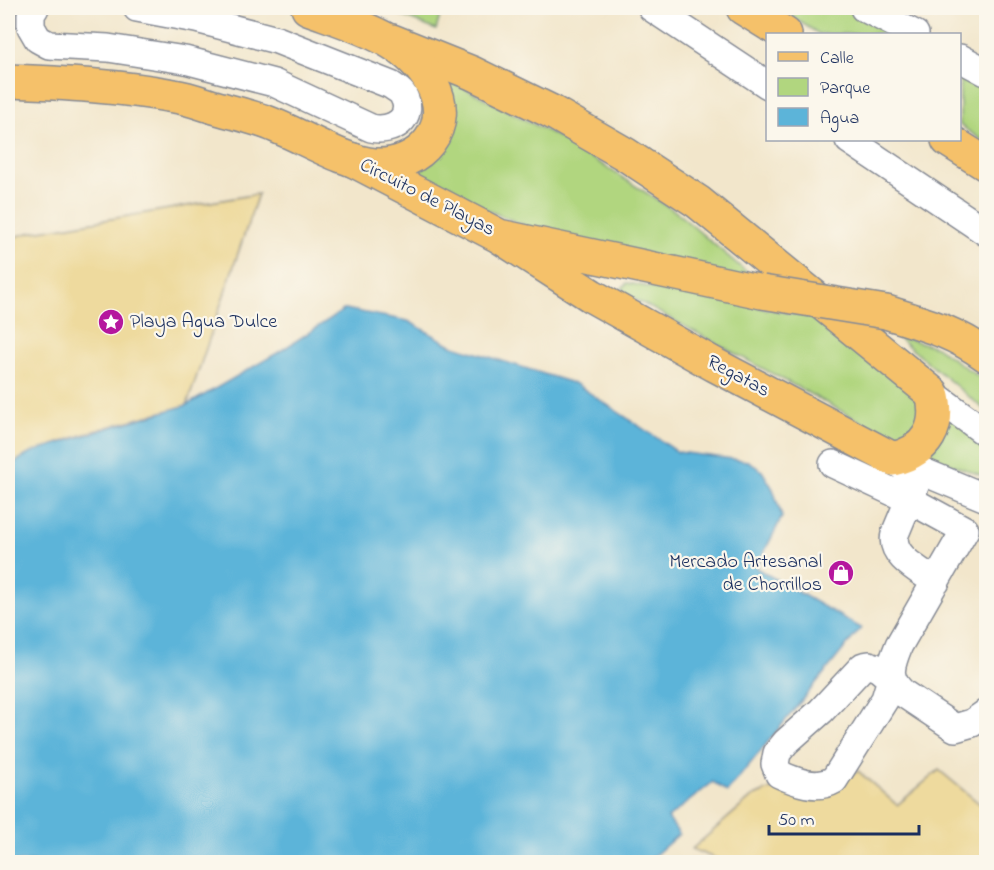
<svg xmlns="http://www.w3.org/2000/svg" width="994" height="870" font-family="'Indie Flower',sans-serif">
<rect width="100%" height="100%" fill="#fbf7ec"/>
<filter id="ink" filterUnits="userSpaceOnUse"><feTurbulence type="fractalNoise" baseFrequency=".0167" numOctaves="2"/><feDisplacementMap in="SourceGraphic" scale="12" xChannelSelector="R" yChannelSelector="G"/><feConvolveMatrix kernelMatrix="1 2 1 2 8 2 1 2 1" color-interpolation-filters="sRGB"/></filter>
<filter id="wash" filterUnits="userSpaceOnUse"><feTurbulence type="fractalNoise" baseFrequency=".008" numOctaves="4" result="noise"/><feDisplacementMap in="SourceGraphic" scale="24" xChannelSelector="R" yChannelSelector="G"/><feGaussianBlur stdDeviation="1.35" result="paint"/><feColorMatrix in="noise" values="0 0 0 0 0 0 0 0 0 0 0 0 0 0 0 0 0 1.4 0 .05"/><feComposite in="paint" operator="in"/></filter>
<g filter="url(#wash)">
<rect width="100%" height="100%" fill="#f2e6cb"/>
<path fill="#b1d67f" stroke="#66826e" stroke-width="1.5" d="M383,8h42l15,8 -4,14z
M778,8h72l51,26h-82z
M960,65l26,15v63l-26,-18z
M432,71l130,68 113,72 81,69 -196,-40 -158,-65 19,-5 18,-14 14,-19 2,-21z
M627,283l201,37 96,82c-4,14 -8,36 -27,36 -5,0 -11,-3 -15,-5l-255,-138 -5,-7z
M895,335l41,12 50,35v29z
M946,412l40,26v39l-58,-21z"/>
<path fill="#eeda9e" stroke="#84847e" stroke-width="1.5" d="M258,194l-71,211c-60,17 -125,31 -179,61v-227l20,-6z
M939,770l47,39v53h-262l-32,-13 60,-52 26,-11 56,1 24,-16 39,34z"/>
<path fill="#5cb4d9" stroke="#3c729c" stroke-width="1.5" d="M345,309l63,12 43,24 125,39 102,68 70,9 14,10 11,18 9,28 -26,51 105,60 -134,164 -14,-10 -45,36 11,16 -32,28h-639v-396l24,-14 83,-26 72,-21 92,-53z"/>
</g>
<g filter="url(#ink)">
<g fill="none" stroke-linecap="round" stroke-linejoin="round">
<g stroke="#868a94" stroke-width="30">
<path id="minor" d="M35,8l-4,6v13l7,12 11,6 59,3 77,12 89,23 97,45c21,5 45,-10 32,-33 -2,-4 -8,-7 -12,-10l-114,-45 -81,-21 -59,-11
M652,8l116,77
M864,8l51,26
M960,58l26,14
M849,140l137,92
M932,393l54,40
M893,459l21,17 3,5 -22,53c-6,22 26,37 41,48
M902,463l84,35
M833,464l77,36 55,30 -66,115c-8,20 -14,33 5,49l51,34 17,-5 14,-10
M869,665l9,3 13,11 -6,20 -51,81c-17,10 -38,2 -55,-6l-4,-10 2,-11 9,-11 35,-31 42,-45z"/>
</g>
<g stroke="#868a94" stroke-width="36">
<path id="major" d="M743,8l42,26
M392,41l80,32 80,39 73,42 73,48 234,191c9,34 -5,58 -39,66l-178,-94 -123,-69 -93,-60
M948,140l38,24
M353,160l146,76 263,56
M886,312c38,12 67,19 100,43"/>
</g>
<g stroke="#868a94" stroke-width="36">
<path id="highway" d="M8,81c55,2 111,5 166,15 14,2 27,7 40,11 17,5 35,9 52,15 31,11 79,41 109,43 46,2 80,-38 57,-81 -25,-46 -78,-59 -124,-76"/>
</g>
<use href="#minor" stroke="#fff" stroke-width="27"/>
<use href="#major" stroke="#f5c16b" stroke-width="33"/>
<use href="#highway" stroke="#f5c16b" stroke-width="33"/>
<g stroke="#868a94" stroke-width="36" stroke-linecap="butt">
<path id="major-bridge" d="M762,292l124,20"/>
</g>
<use href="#major-bridge" stroke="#f5c16b" stroke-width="33"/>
</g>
</g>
<defs>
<g id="sight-disc" transform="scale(1.35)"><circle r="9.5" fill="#b5179e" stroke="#fbf7ec"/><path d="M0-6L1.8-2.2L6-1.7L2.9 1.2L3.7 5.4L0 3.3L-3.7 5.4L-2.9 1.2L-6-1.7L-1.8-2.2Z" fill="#fff"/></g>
<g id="shop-disc" transform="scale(1.35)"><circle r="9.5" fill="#b5179e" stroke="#fbf7ec"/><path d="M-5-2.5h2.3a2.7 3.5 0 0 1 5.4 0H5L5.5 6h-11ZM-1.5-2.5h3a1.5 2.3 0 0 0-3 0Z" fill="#fff"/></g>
</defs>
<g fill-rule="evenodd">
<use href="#sight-disc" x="111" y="322"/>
<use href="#shop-disc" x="841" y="573"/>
</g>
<g text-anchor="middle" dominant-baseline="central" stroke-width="4.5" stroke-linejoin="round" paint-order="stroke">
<g font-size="20" fill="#1b2f5e" stroke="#fbf7ec">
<text transform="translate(427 198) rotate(27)">Circuito de Playas</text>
<text transform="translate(738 377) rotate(28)">Regatas</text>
</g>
<g font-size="20" fill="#1b2f5e" stroke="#fbf7ec" text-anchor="start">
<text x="130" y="322">Playa Agua Dulce</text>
<text x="822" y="562" text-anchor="end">Mercado Artesanal<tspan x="822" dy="23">de Chorrillos</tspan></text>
</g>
</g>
<rect width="994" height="870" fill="none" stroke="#fbf7ec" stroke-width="30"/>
<rect x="766" y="33" width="195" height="108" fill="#fbf7ec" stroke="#a1a7b3" stroke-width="1.5"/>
<rect x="778" y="52" width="30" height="9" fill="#f5c16b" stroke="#a1a7b3" stroke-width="1.5"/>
<text x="820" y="63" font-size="18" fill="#1b2f5e">Calle</text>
<rect x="778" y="78" width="30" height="18" fill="#b1d67f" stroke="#a1a7b3" stroke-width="1.5"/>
<text x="820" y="93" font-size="18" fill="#1b2f5e">Parque</text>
<rect x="778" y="108" width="30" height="18" fill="#5cb4d9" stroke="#a1a7b3" stroke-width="1.5"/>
<text x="820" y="123" font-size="18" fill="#1b2f5e">Agua</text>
<path d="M769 825v9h150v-9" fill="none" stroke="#1b2f5e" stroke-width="3"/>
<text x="778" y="825" font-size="18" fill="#1b2f5e" stroke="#fbf7ec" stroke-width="4.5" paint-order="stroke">50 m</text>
</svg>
